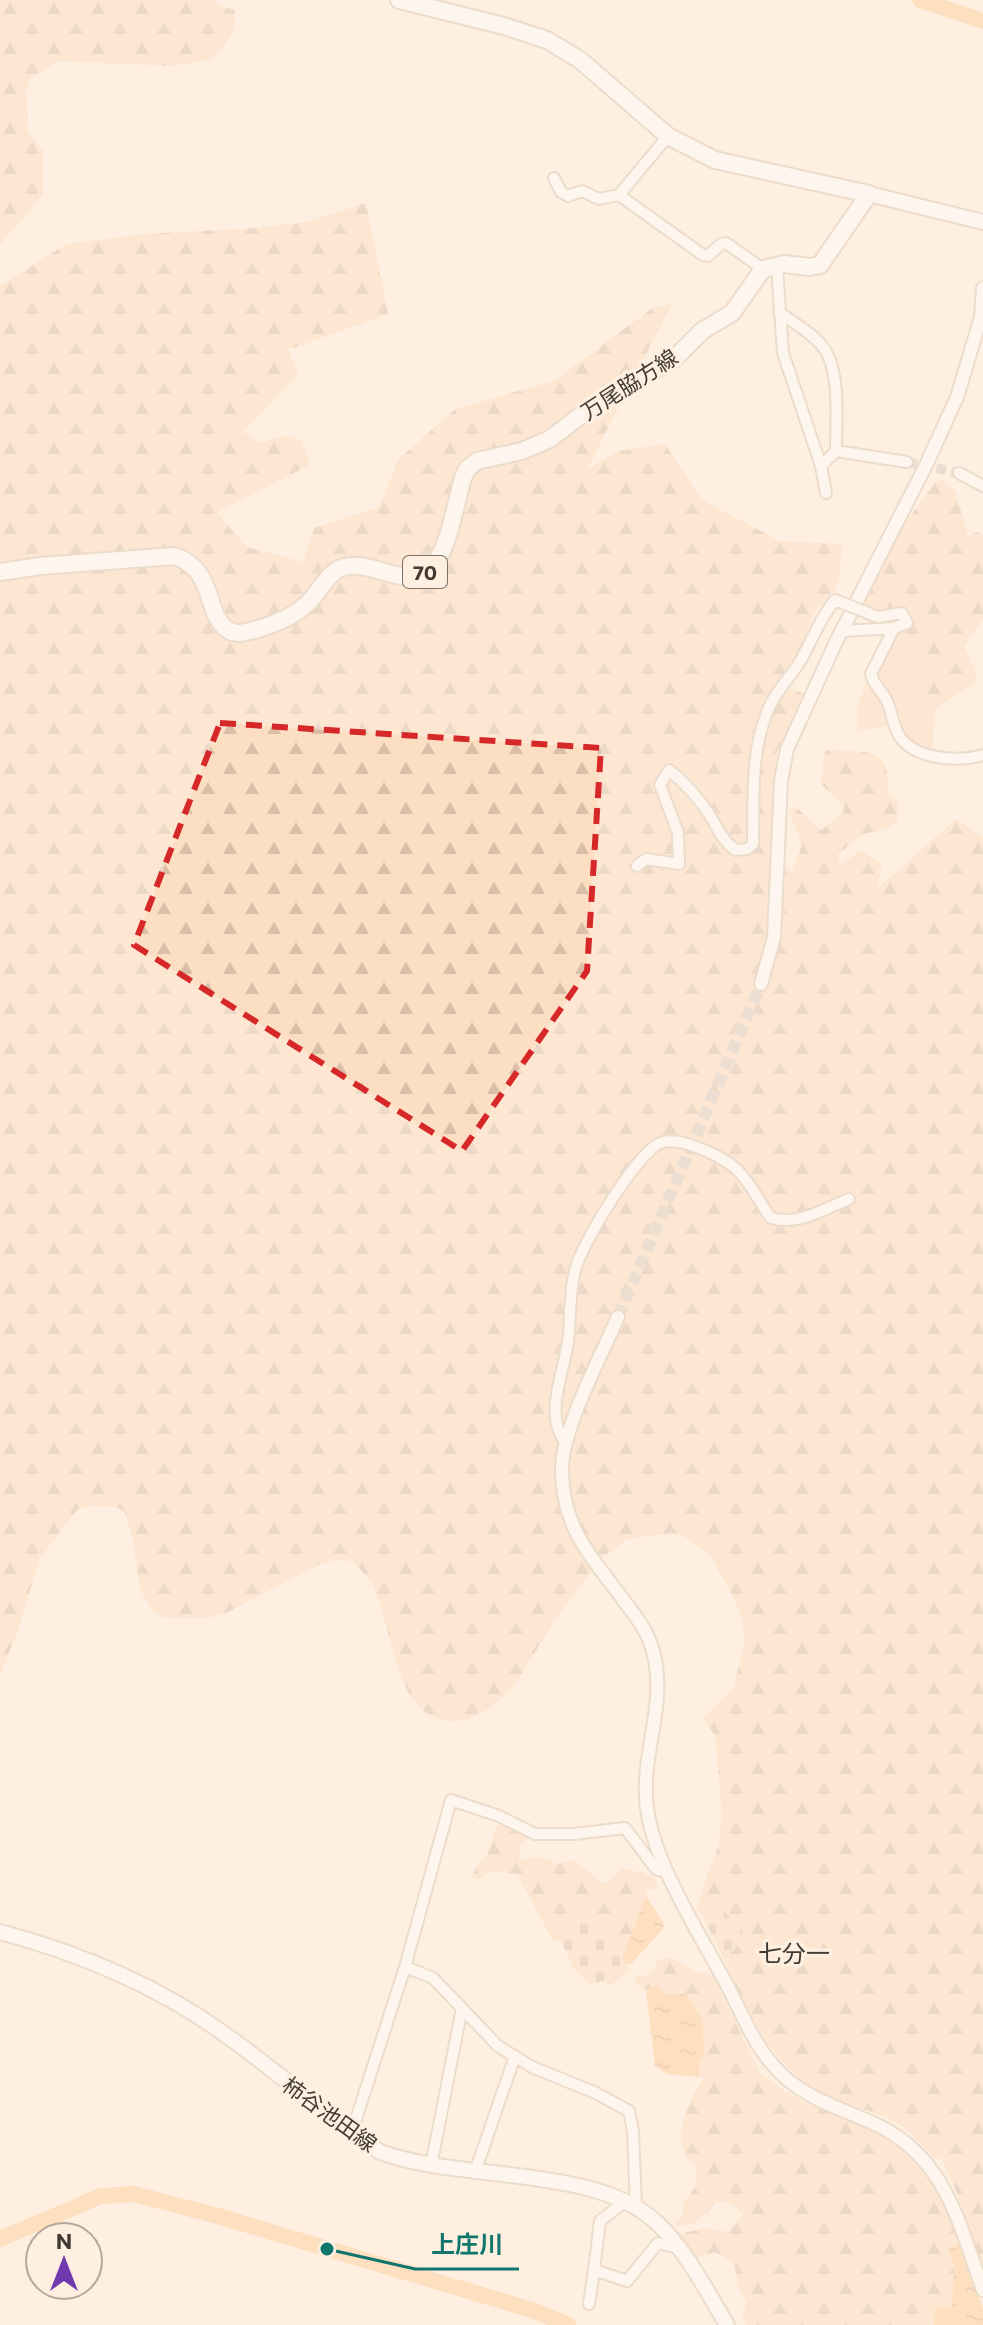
<svg xmlns="http://www.w3.org/2000/svg" width="983" height="2325" font-family="Commissioner,'Noto Sans JP',sans-serif">
<defs>
<pattern id="forest-firs" width="22" height="20" patternUnits="userSpaceOnUse" patternTransform="scale(2)"><rect width="22" height="20" fill="#fcdec3"/><path d="M5 1l3.5 6h-7zM16 11l3.5 6h-7z" fill="#d9bfa8"/></pattern>
<pattern id="cemetery-stones" width="16" height="16" patternUnits="userSpaceOnUse" patternTransform="scale(2)"><rect width="16" height="16" fill="#fcdec3"/><path d="M2 7V4a2 2 0 0 1 4 0v3zM10 15v-3a2 2 0 0 1 4 0v3z" fill="#d9bfa8"/></pattern>
<pattern id="water-ripples" width="26" height="14" patternUnits="userSpaceOnUse" patternTransform="scale(2)"><rect width="26" height="14" fill="#ffcc9a"/><path d="M2 4q2-2 4 0t4 0M15 11q2-2 4 0t4 0" fill="none" stroke="#dcb085"/></pattern>
</defs>
<rect width="100%" height="100%" fill="#feefe0"/>
<path fill="#fcdec3" d="M883,640l9,6 25,5 6,13c-8,20 -7,45 11,60l-2,28c-17,-6 -33,-12 -45,-26l-29,5v-27z"/>
<path fill="url(#forest-firs)" d="M0,0h213l8,6 14,4 -1,20 -14,22 -8,7 -39,7 -116,-5 -27,19 -4,10 2,41 15,20v44l-43,50z
M366,203l22,111 -100,36 10,24 -55,58 18,11 26,-8 15,6 8,24 -93,47 29,35 57,15 11,-34 65,-21 19,-47 57,-51 99,-28 97,-72 21,-5 -85,165 31,-18 47,-7 37,56 78,41 62,3 -2,28 -5,18 -21,22 -12,32 -25,39 27,11 -27,58 -5,87 19,34 11,-28 -13,-34 6,-5 26,24 22,-17 1,-7 -23,-22 4,-34c33,2 68,-6 62,41l11,11 -1,21 -12,6 -22,5 -26,21 4,9 20,-14 21,14 -4,24 78,-69 27,18v1432l-27,-78 -15,-34 -7,1c-11,-12 -22,-25 -35,-34 -21,-13 -52,-18 -75,-29 -51,-27 -78,-85 -100,-136l20,-21 -3,-10 -20,-21 -20,7 -4,-4 8,-30 13,-32 4,-32 -7,-80 -12,-18 31,-31 11,-48 -4,-24 -7,-16 -23,-43 -26,-19 -13,-4 -45,6 -24,18 -47,61 -41,67c-17,18 -37,36 -63,36 -59,-1 -58,-96 -80,-136 -5,-9 -13,-17 -20,-24l-17,-1 -17,5 -92,48 -18,5h-44l-11,-7 -13,-21 -7,-50 -9,-29 -9,-4 -23,-1 -14,3 -38,49 -24,78 -16,39v-1389l66,-42 79,-10 110,-6 52,-6z
M943,480l12,11 13,44 11,-3 4,4v83l-19,27 12,27 -1,10 -40,26 -1,15c-22,-18 -21,-35 -11,-60l-6,-13h-15l-10,-5 2,-10 17,-14 -1,-14 -30,4 -17,-7 39,-78 33,-44z
M501,1820l29,15 -11,13 1,12c13,-3 24,-5 36,4l19,-4 26,23 9,-1 5,-8 8,-6 30,8 5,13 -13,1v15l-23,54 -10,-8 -12,-18 -20,-6 -19,14h-8l-36,-67 -28,-3 -8,8 -9,-2c4,-12 7,-12 14,-21 6,-10 6,-23 15,-36z
M667,1958h6l21,13 19,5 47,97 26,19 23,12 51,19 54,32 20,22 15,32 11,34 -12,7 6,14 -2,43 -17,1 -3,17h-186l-4,-11 5,-11 -9,-17 -4,-23 -19,-11 -21,6 -15,-24 27,-6 23,4 14,-17c-9,-11 -14,-15 -29,-12l-6,10 -7,2 -3,7 -21,5 -2,-4 8,-9v-11l12,-15 1,-20c-4,-5 -10,-10 -12,-16 -8,-23 6,-56 20,-74l-5,-1v-19l5,-1 -1,-37 -40,-26 -6,-9 -11,5 -10,-6 -1,-8 12,-1 7,-5 3,-10z"/>
<path fill="url(#cemetery-stones)" d="M719,1906l22,22 3,10 -20,21 -23,-45z
M586,1921c17,14 31,33 45,50l-21,14 -7,-4 -14,3 -16,-16 -12,-27z"/>
<path fill="url(#water-ripples)" d="M646,1896l18,28 -1,5 -32,35h-5l-4,-5z
M657,1985l7,9h22l17,26 1,37 -5,2v18l-32,-3 -12,-8 -9,-76z
M960,2243l23,65v17h-50l2,-17 17,-1 2,-43 -6,-14z"/>
<g fill="none" stroke-linecap="round" stroke-linejoin="round">
<path stroke="#ffcc9a" stroke-width="16" d="M920,0l63,21
M0,2239l101,-43 33,-2 84,22 314,94 36,15"/>
<path stroke="#d8cbbe" stroke-width="10" stroke-dasharray="10 5" stroke-linecap="butt" d="M907,462l52,11"/>
<path stroke="#d8cbbe" stroke-width="12" stroke-dasharray="12 6" stroke-linecap="butt" d="M618,1317l143,-333"/>
<g stroke="#d7c5b3" stroke-width="14">
<path id="minor" d="M554,178l7,14 7,4 14,-5 17,8 20,-4 49,-59
M619,195l84,60 5,1 13,-12 5,-1 37,26
M777,267l6,86 38,113 5,27
M779,312c15,11 33,21 44,35 18,23 13,76 13,104l-15,15
M836,451l71,11
M959,473l24,13
M894,628l-23,46c3,12 11,17 16,27 5,11 6,26 13,36 16,23 59,25 83,18
M843,631l51,-3 13,-5 -5,-10 -25,4 -9,-4
M637,866l9,-7 33,5 -1,-31 -18,-48 9,-15c16,13 29,27 40,44 8,13 13,26 26,36l12,-1 6,-5c1,-46 -3,-91 15,-134 7,-19 24,-34 34,-52 11,-20 18,-40 33,-58l10,4
M565,1443c-4,-7 -8,-14 -9,-23 -3,-25 8,-53 12,-78 3,-23 1,-48 7,-72 6,-25 64,-122 88,-128 20,-5 64,16 77,31 12,12 20,31 31,45 27,8 53,-9 78,-19
M405,1967l28,11 65,68 34,21 64,26 33,18 4,20 3,76
M352,2132l53,-165 46,-167 48,16 36,18h39l51,-6 31,41 12,4
M431,2166l31,-158
M475,2172l40,-116
M594,2270l6,-49 24,-19
M589,2304l5,-34 33,11 31,-38 20,5"/>
</g>
<g stroke="#d7c5b3" stroke-width="16">
<path id="tertiary" d="M761,984l13,-47 7,-156 6,-32 49,-107 91,-179 30,-66 24,-80 2,-29
M618,1317c-17,39 -56,112 -56,152 0,60 30,88 63,133 11,15 22,28 27,46 16,51 -9,99 -6,150 3,59 53,134 81,187 14,27 25,55 45,79 27,33 66,43 103,60 70,32 84,99 108,166"/>
</g>
<g stroke="#d7c5b3" stroke-width="18">
<path id="secondary" d="M869,194l114,28
M0,1932c79,21 156,53 223,101 54,38 103,82 157,119 81,30 217,13 277,71 30,28 49,67 70,102"/>
</g>
<g stroke="#d7c5b3" stroke-width="20">
<path id="primary" d="M0,572l40,-6 134,-10c43,13 30,62 56,75 8,4 15,1 24,-1 19,-5 39,-13 54,-27 10,-10 21,-31 33,-35 29,-11 63,23 89,1 18,-15 26,-68 33,-91l4,-9 10,-8 45,-10 28,-12 61,-47 61,-31 30,-30 30,-18 31,-44 21,-5 26,3 10,-2 49,-71 -154,-34 -47,-24 -88,-76 -33,-20 -43,-14 -105,-26"/>
</g>
<use href="#minor" stroke="#fff" stroke-width="10"/>
<use href="#tertiary" stroke="#fff" stroke-width="12"/>
<use href="#secondary" stroke="#fff" stroke-width="14"/>
<use href="#primary" stroke="#fff" stroke-width="16"/>
<g stroke="#d7c5b3" stroke-width="14" stroke-linecap="butt">
<path id="minor-bridge" d="M845,604l23,9"/>
</g>
<use href="#minor-bridge" stroke="#fff" stroke-width="10"/>
</g>
<path d="M0 0H983V2325H0ZM220,723l381,25 -14,223 -125,180 -328,-206z" fill="#feefe0" fill-opacity=".55" fill-rule="evenodd"/>
<path fill="none" stroke="#d62828" stroke-width="6" stroke-dasharray="16 10" stroke-linejoin="round" d="M220,723l381,25 -14,223 -125,180 -328,-206z"/>
<g text-anchor="middle" dominant-baseline="central" stroke-width="7" stroke-linejoin="round" paint-order="stroke">
<rect fill="#feefe0" stroke="#7a7168" stroke-width="2" x="403" y="556" width="44" height="32" rx="6"/>
<g font-size="20" font-weight="bold" fill="#423b34">
<text x="425" y="572">70</text>
</g>
<g font-size="22" fill="#423b34" stroke="#feefe0">
<text transform="translate(629 384) rotate(-33)">万尾脇方線</text>
<text transform="translate(330 2114) rotate(36)">柿谷池田線</text>
</g>
<g font-size="24" fill="#423b34" stroke="#feefe0">
<text x="794" y="1952">七分一</text>
</g>
</g>
<path fill="none" stroke="#0f766e" stroke-width="3" d="M327 2249L415 2269H519"/>
<circle fill="#0f766e" stroke="#feefe0" stroke-width="3" cx="327" cy="2249" r="8"/>
<g font-size="24" text-anchor="middle" font-weight="bold" fill="#0f766e" stroke="#feefe0" stroke-width="7" stroke-linejoin="round" paint-order="stroke">
<text x="467" y="2253">上庄川</text>
</g>
<g transform="translate(64 2261)"><circle r="38" fill="#feefe0" stroke="#b3a79b" stroke-width="2"/>
<path d="M0-6L14 30L0 20L-14 30Z" fill="#7039af"/>
<text y="-12" font-size="22" font-weight="bold" text-anchor="middle" fill="#423b34">N</text>
</g>
</svg>
